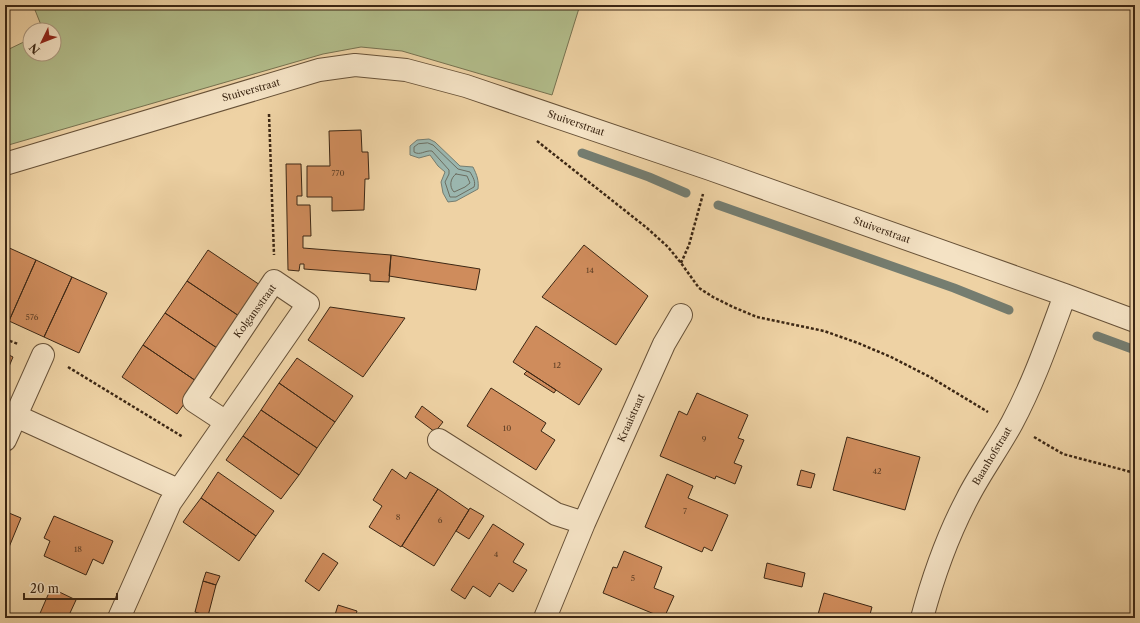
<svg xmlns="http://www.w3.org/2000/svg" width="1140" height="623" font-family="'Libre Caslon Text',serif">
<rect width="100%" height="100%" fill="#eed2a4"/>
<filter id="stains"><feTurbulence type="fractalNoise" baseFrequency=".005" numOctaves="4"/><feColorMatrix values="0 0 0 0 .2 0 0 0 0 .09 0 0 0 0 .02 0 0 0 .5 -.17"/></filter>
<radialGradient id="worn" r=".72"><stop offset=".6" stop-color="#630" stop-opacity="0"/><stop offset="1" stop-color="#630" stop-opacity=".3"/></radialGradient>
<path fill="#b2bd8b" stroke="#777250" d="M33,5h547l-28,90 -150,-44 -41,-4 -38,7 -318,92v-95l25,-12v15h24v-24h-11z"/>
<path fill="#9bb6ae" stroke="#757d70" d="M429,139l6,3 25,24 13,1c4,8 6,14 5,22l-22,12 -8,1 -5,-9 -2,-11 4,-10 -7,-6 -8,-11 -11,3 -9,-3v-9l7,-6z"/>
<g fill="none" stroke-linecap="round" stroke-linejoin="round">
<path stroke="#6c6e61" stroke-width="1" d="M428,143l5,2 25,24 12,3c3,5 6,10 4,15l-18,10h-6l-5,-15 4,-8v-4l-17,-19c-7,-1 -12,5 -18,1v-5l4,-3z
M456,174l11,2 3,7 -5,4 -11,5c-5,-5 -4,-14 2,-18z"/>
<path stroke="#757d70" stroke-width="9" d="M582,153l67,24 37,16
M718,205l236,83 55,22
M1097,336l38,14"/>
</g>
<path fill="#cf8c5c" stroke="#3c2714" d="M361,130l1,22h6l1,27h-4l-1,31 -32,1v-14h-25v-31h23l-1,-35z
M286,164h15l1,32h-5v9h13l1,31h-8v12l88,7 -2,27 -19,-1v-7l-66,-5v-5h-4l-1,7 -11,-1z
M584,245l64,51 -32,49 -74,-48z
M5,246l31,14 -27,61 -4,-2z
M208,250l55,37 -21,31 -55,-37z
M391,255l89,14 -4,21 -87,-14z
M36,260l36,17 -28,60 -35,-16z
M72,277l35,16 -28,60 -35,-16z
M187,281l55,37 -22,32 -55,-37z
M330,307l75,11 -42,59 -55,-37z
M165,313l55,37 -21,33 -56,-38z
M536,326l66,43 -23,36 -66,-43z
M143,345l56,38 -22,31 -55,-37z
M5,353l8,4 -8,19z
M297,358l56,38 -18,26 -56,-39z
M527,371l29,19 -2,3 -30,-19z
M279,383l56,39 -18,26 -56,-38z
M491,388l55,35 -5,8 14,9 -19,30 -69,-44z
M697,393l51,22 -10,23 6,2 -10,23 8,3 -7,18 -19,-8 -1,3 -55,-23 19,-45 8,4z
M422,406l21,16 -8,10 -20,-15z
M261,410l56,38 -18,27 -56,-39z
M243,436l56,39 -18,24 -55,-39z
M847,437l73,20 -15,53 -72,-20z
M392,469l14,10 4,-7 28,17 -37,58 -32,-20 13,-21 -9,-6z
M801,470l14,4 -4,14 -14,-3z
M218,472l56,39 -18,25 -55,-38z
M667,474l26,12 -5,12 40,17 -16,36 -8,-4 -2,5 -57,-25z
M438,489l31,21 -35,56 -32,-20z
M201,498l55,38 -17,25 -56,-39z
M470,508l14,8 -15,23 -13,-8z
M9,513l12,5 -14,34 -2,-1v-29z
M54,516l59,25 -10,23 -10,-5 -7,16 -42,-19 6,-15 -6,-3z
M493,524l31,20 -11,18 14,8 -14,22 -14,-9 -9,14 -17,-11 -8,13 -14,-9z
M624,551l38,16 -8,21 20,8 -10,22 -61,-25 10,-26 4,1z
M323,553l15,10 -19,28 -14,-10z
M767,563l38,10 -3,14 -38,-9z
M206,572l14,4 -4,9 -13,-4z
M203,581l13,4 -8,31 -13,-4z
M51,588l25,12 -6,13 13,5h-45z
M824,593l48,14 -3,11h-52z
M338,605l19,6 -2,7h-21z"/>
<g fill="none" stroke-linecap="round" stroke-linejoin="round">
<g stroke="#685238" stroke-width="24">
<path id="street" d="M5,164l314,-94 36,-5 51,5 60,16 244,83 355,126 70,26
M16,416l162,74
M5,440l38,-85
M439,440l117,74 28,9
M119,618l51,-115 138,-199 -34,-23 -80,120 32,21
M545,618l39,-95 80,-179 17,-29
M922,618c11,-41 25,-81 45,-119 13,-26 31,-50 45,-76 22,-41 37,-85 53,-128"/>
</g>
<path stroke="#3c2714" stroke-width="2.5" stroke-dasharray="3 2" stroke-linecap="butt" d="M269,114l5,141
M537,141l110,87 21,19 13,16 18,25 14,9 20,10 24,10 67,14 34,12 33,14 39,20 58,35
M681,263l8,-18 14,-51
M5,339l13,5
M68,367l115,70
M1034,437l29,17 72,19"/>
<use href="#street" stroke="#f4e2c4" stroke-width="22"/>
</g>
<g text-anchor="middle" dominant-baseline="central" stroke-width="3.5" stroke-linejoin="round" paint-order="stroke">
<g font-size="8" fill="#614026">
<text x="338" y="173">770</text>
<text x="590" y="270">14</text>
<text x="32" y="317">576</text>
<text x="557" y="365">12</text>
<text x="507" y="428">10</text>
<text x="704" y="439">9</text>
<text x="877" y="471">42</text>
<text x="685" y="511">7</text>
<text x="398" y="517">8</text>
<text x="440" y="520">6</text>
<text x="78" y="549">18</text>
<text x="496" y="554">4</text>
<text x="633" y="578">5</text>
</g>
<g font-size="10" fill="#3c2714" stroke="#f4e2c4">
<text transform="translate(251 90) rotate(-16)">Stuiverstraat</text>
<text transform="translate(576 123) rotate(19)">Stuiverstraat</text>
<text transform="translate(882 230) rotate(20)">Stuiverstraat</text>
<text transform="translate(255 311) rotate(-54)">Kolgansstraat</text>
<text transform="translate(631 418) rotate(-66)">Kraaistraat</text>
<text transform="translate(992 456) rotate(-59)">Baanhofstraat</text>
</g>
</g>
<rect width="1140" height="623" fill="none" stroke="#eed2a4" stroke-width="20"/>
<rect x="6" y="6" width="1128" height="611" fill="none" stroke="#3c2714" stroke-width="2"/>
<rect x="10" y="10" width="1120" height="603" fill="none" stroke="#3c2714"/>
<g transform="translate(42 42) rotate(227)"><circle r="19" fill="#f4e2c4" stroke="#aa977e"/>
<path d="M0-3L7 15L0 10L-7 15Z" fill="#8f2418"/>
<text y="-6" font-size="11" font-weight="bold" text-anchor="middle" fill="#3c2714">N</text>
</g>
<path d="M24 593v6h93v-6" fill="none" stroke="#3c2714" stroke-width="2"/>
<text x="30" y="593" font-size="12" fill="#3c2714" stroke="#f4e2c4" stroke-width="3" paint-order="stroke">20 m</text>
<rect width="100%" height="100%" filter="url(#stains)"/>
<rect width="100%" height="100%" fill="url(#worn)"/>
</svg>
